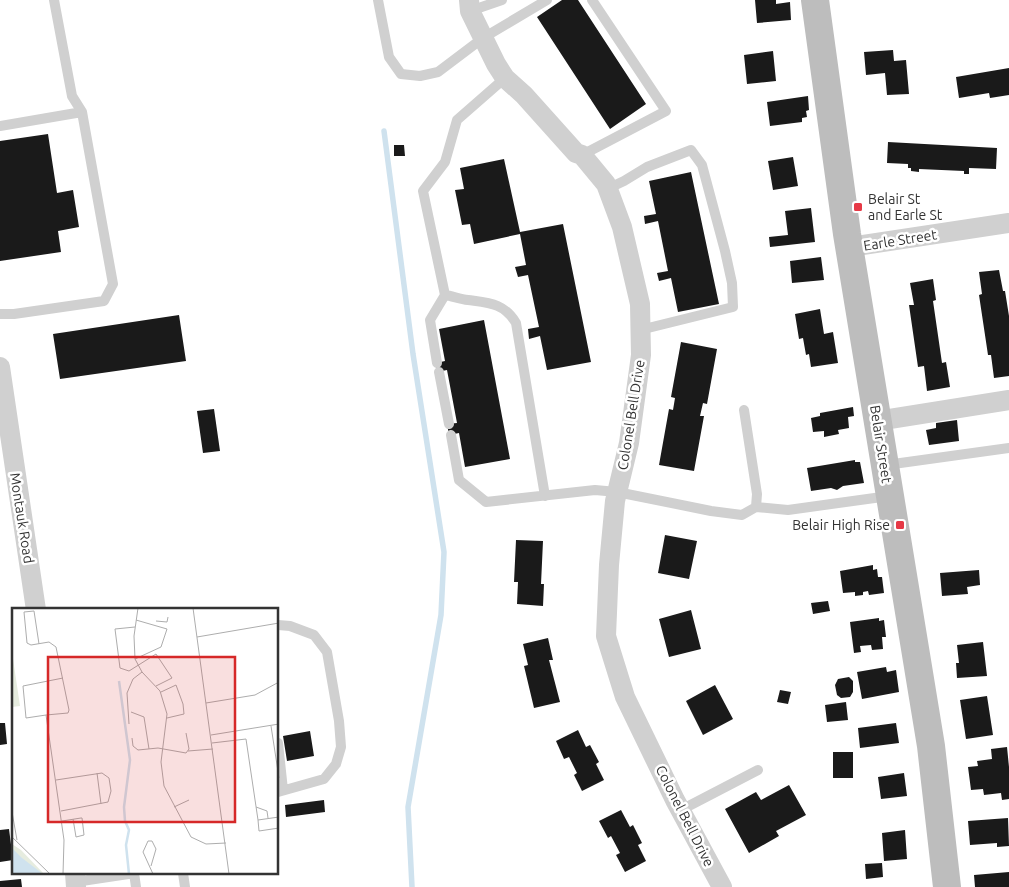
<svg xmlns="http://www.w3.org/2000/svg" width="1009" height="887" font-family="Ubuntu,sans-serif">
<rect width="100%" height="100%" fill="#fff"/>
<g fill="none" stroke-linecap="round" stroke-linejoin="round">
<path stroke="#cfe2ee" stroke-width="5.5" d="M384,131l29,223 31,198 -3,63 -33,192 4,80"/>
</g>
<path fill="#1a1a1a" d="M562,0h16l68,104 -36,25 -73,-112z
M755,0h21v4l14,-2 1,18 -34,3z
M893,50l1,11 12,-1 3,34 -22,1 -2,-22 -19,2 -2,-23z
M773,51l3,30 -29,3 -3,-29z
M1009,68v27l-19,3 -1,-5 -30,5 -3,-21z
M808,96l1,14 -3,1 1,6 -5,1v4l-32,4 -3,-24z
M48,134l9,59 16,-3 6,37 -21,4 3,21 -61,9v-120z
M888,142l109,6 -1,21 -27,-1v6h-5v-3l-45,-2v3l-8,-1v-3h-3v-4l-21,-1z
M394,145h10l1,11h-11z
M793,157l5,29 -25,4 -5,-29z
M504,159l16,73 43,-8 28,138 -44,8 -7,-34 -11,3 -1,-10 11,-2 -11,-52 -10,2 -3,-10 11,-2 -6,-31 -46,10 -4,-20 -8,1 -7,-35 9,-1 -4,-21z
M691,172l28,132 -41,8 -7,-34 -12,3 -2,-8 11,-2 -10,-50 -13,3 -1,-8 12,-2 -7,-33z
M811,208l4,34 -45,5 -1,-10 19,-2 -3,-24z
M821,257l3,23 -32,3 -2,-22z
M999,270l4,21h2l4,25v60l-15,2 -3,-23h-3l-9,-60 3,-1 -3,-22z
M933,279l3,21 -3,1 9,62 4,-1 4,25 -23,4 -3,-25 -6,1 -9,-62h5l-4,-22z
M820,309l4,25 9,-2 5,31 -27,4 -2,-13 -3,1 -3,-17 -4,1 -4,-25z
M179,315l7,46 -126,18 -7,-45z
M484,320l26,139 -45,8 -6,-34 -10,2 -2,-11 10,-1 -10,-53 -10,2 -1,-9 9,-2 -6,-32z
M681,342l36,7 -10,55 -4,-1 -3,13h4l-10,55 -35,-6 10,-56 4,1 2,-12 -4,-1z
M853,407l1,9 -6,1 1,11 -11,2 1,4 -15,3v-6l-11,1 -2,-14 9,-2v-3z
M214,409l6,42 -17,2 -6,-42z
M957,420l2,21 -30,4 -3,-15 10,-2v-5z
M855,460v2h5l4,21 -21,3 -6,4 -6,-2 -20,3 -4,-23z
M665,535l32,6 -8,38 -31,-6z
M516,540l27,1 -2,43h3l-1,22 -26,-2 1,-22h-4z
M873,565v5l4,-1 1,8h4l2,16 -15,2 -1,-4 -5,1v3l-8,1v-4l-12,1 -3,-22z
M979,570l1,15 -13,2 1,7 -26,2 -2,-23z
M828,601l2,10 -17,3 -2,-11z
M691,610l10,39 -32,8 -10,-38z
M879,618v3l5,-1 2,17h-4l1,12 -11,1 -1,-5 -11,1 1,6 -7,1 -4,-31z
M548,638l5,22h-4l11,42 -26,6 -10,-42 4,-1 -5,-21z
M983,642l4,34 -30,2 -1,-15h3l-2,-18z
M886,667l1,5 9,-2 3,22 -37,7 -5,-27z
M849,677l4,4v11l-3,5 -9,1 -4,-3 -2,-10 3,-6z
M715,685l18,34 -30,16 -17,-34z
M780,690l11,2 -3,12 -11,-2z
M987,696l6,39 -27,4 -6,-39z
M846,702l2,18 -21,2 -2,-17z
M0,723h5l2,21 -7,1z
M896,723l3,20 -39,5 -2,-20z
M578,730l8,17 4,-2 9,17 -3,2 8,16 -22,11 -8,-16 3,-2 -8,-16 -5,2 -8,-18z
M310,731l4,25 -27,5 -4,-25z
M1007,747l2,20v32l-7,1 -1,-7 -17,2 -1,-6 -12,1 -3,-23 10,-1 -1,-5 15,-2 -1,-10z
M833,752h20v26h-20z
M904,773l3,23 -26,3 -3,-22z
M789,785l17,30 -30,16 3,5 -30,17 -24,-44 31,-17 5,8z
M324,800l1,12 -39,5 -1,-12z
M621,810l9,17 3,-2 9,18 -4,2 8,16 -21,11 -9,-17 4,-2 -9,-17 -3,2 -9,-17z
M1008,818l1,28 -12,1v-4l-27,2 -2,-24z
M9,829l4,31 -13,2v-32z
M905,830l2,29 -23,2 -2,-28z
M882,863l1,14 -17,2 -1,-15z
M1009,872v15h-34l-1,-12z
M21,879l1,8h-22v-6z"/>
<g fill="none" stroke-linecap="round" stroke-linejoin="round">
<path stroke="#d0d0d0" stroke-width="10" d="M378,0l11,57 12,17 19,2 18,-4 45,-34 64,-38
M470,11l32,-11
M0,126l82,-14
M582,155l84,-44 -74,-111
M607,189l17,-8 23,-14 44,-17 11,15 23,86 7,32 1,24 -93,23
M445,295c7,1 15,4 23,5 21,3 36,3 48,23l29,173
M0,314h14l90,-13 9,-17 -31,-172 -10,-16 -18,-96
M437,363l-7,-43 15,-25 -22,-104 22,-29 12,-42 48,-42
M439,372l10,52
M451,435l8,45 27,22 109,-12 22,2 94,19 31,4 14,-8 1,-13 -13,-84
M886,465l123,-17
M756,507l32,3 101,-14
M278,625l12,1 24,9 13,17 12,69 2,26 -5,17 -12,15 -46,13
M278,743l5,47
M681,810l77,-40
M134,873l2,14
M183,873l2,14
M75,882l60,-9"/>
<path stroke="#d0d0d0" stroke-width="20" d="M469,0l1,11 26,53 9,14 19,17 52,58 6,2 24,29 16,43 18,77 1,51 -12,88 -14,58 -6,64 -3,71 19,61 50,103 47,87
M850,247l159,-24
M0,367l36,243
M877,421l132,-21
M75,873l1,14"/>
<path stroke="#bdbdbd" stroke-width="28" d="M815,0l32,234 84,512 16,141"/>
</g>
<g fill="#e63946" stroke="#fff" stroke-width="2">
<rect x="853" y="202" width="10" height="10" rx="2.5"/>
<rect x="895" y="520" width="10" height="10" rx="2.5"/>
</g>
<g text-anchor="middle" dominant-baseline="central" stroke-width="5" stroke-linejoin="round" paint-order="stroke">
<g font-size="14" fill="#333" stroke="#fff" text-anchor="start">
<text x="868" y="199">Belair St<tspan x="868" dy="16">and Earle St</tspan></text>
<text x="890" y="525" text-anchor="end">Belair High Rise</text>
</g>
<g font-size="14" fill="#333" stroke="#fff">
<text transform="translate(900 240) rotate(-9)">Earle Street</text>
<text transform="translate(631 415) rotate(-81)">Colonel Bell Drive</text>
<text transform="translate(881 444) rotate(81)">Belair Street</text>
<text transform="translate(22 518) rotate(81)">Montauk Road</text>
<text transform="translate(685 816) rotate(63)">Colonel Bell Drive</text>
</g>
</g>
<g transform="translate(12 608)">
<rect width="266" height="266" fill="#fff"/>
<path d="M0,44l8,54 -8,1zM0,236l9,6 23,24h-32z" fill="#e6ecdf"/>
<path d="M0,240l10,10 21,16h-31z" fill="#cfe2ee"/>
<path fill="none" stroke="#cfe2ee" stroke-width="2.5" d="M107,73l11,79 -6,47 1,14 4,9 -3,15 3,29"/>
<path fill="none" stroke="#adadad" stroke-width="1" d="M126,0l-4,28 1,23 7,13 18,19 7,23 -6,48 3,24 27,51 15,7 20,-1M181,0l36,266M144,13l11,1 1,-5M123,19l-20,2 5,39 9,3 27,-17 16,24 -16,8M185,29l82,-14M27,36l-5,-33 -10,1 3,31 4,2 18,-3 7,5 13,63 -1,3 -22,2 18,125 -1,34M123,51l26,-12 6,-18 -31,-9M149,84l15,-7 7,19 1,10 -17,4M194,95l49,-8 24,-13M119,104l13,5 5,32M34,107l-20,3 -3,-32 40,-8M117,116l-2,-31 6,-14 9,-7M259,118l8,52M199,127l68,-11M120,130l1,8 5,4 20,-2 28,5 3,-4 -3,-16M200,135l34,-4 12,81 21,-3M176,143l25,-2M85,165l4,31M44,172l46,-7 7,5 2,13 -3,11 -47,9M162,199l15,-7M244,199l11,4 1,7M0,204l5,28M246,212l1,11 20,-3M50,213l19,-3h1l2,17 -8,2 -3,-18M0,229l38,37M139,258l5,-17 -4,-8h-4l-5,11 10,22"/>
<path fill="#d62828" fill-opacity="0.15" stroke="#d62828" stroke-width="2.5" d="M36,49h187v165h-187z"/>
<rect width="266" height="266" fill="none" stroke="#333" stroke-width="2.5"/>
</g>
</svg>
